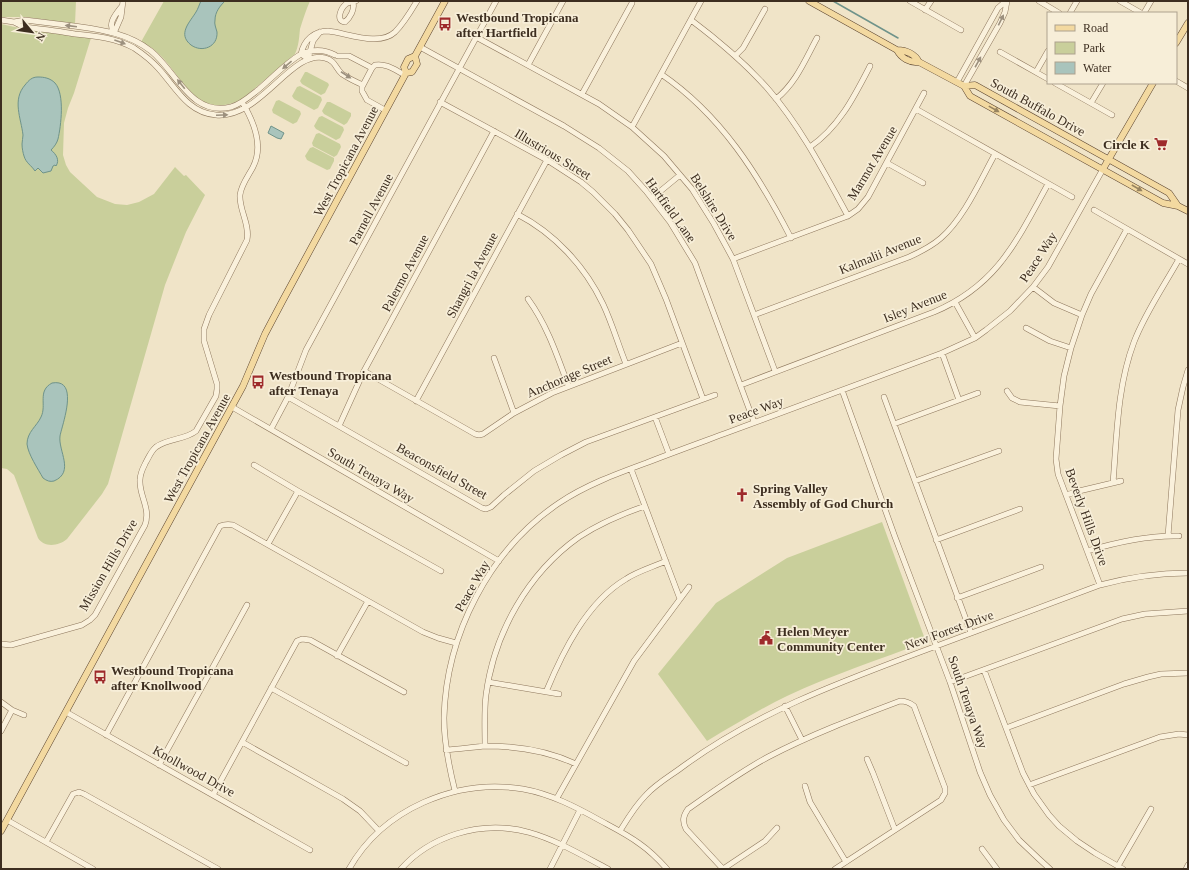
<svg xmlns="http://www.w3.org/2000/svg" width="1189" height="870" font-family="Georgia,serif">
<rect width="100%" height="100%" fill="#f0e4c8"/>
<path fill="#c9cf9b" d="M1,1h75l-1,23 -49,-7h-25z
M164,1h146c-4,9 -7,18 -10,28 -1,9 -1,16 -5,25l-54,46c-55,24 -60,-42 -100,-58z
M1,24l23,5 67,9 -17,55 -6,15 -4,15 -1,32 3,10 4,7 27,25 18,7 12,1 12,-3 15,-8 21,-27 9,9 2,-1 19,20 -19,37 -21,53 -57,199 -6,10 -35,45c-8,7 -23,9 -29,-1l-24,-63 -7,-6 -6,-1z
M305,72h2l21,11 1,2 -4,8 -4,2 -19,-11 -2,-3z
M300,86l21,11 1,3 -4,8 -4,2 -20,-11 -2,-3 5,-9z
M279,100l21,11 1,3 -4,8 -4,2 -20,-11 -1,-3 4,-9z
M327,102h3l21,11v3l-4,7 -3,2 -20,-11 -2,-3z
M322,116l21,11 1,3 -4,8 -4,2 -20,-11 -2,-3 5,-9z
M319,133l21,11 1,3 -4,8 -3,2 -21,-11 -1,-3 4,-9z
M313,147l21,11v3l-4,8 -3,1 -20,-10 -2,-4 5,-8z
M882,522l44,120c-46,17 -94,33 -139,54 -27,13 -53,29 -80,45l-49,-67 58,-71 71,-45z"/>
<path fill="#a9c4bc" stroke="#6f938a" d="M201,1h24c-5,5 -10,11 -10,19 -1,4 1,8 2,12 1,15 -15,21 -26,13 -14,-11 -1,-23 5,-33 2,-3 3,-7 5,-11z
M38,77c6,0 12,1 17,6 10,11 6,43 3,56 -1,4 -4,8 -7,11 5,4 9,10 5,16l-1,-1 -2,1 -2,5 -8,2 -5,-5 -3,3c-4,-6 -9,-8 -11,-15 -1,-3 -2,-8 -2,-12 0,-3 1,-6 1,-9 -2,-17 -11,-35 2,-50 4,-5 7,-8 13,-8z
M271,126l13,7 -3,6 -4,-1 -9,-5z
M52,383c28,-5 10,42 8,53 -2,15 15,36 -6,45 -4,1 -7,0 -11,-3 -5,-9 -15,-24 -16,-34 0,-12 10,-18 14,-27 6,-12 -4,-26 11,-34z"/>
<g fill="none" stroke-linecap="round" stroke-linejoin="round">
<path stroke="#6f938a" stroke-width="1.5" d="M833,1l65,37"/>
<g stroke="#8d765c" stroke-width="6">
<path id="minor" d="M910,1l51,29
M1039,1l20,12
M1120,1l21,12
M353,3c2,6 -3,15 -8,19 -10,-1 -4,-14 1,-18 3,-2 7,-2 10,-3
M925,10l6,-9
M1070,13l7,-12
M1144,13l7,-12
M1,20l13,2 10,5c17,2 34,4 51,7 21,2 41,4 59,14 9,6 18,13 25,21 17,19 29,44 57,46 45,4 75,-66 109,-57 11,3 10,10 17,16 6,4 14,8 21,11
M691,20c28,21 54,43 77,69 33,38 56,83 80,127
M14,22l11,-2c16,2 33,4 49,6 28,4 54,7 77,25 25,20 40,66 80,56 11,-3 19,-11 28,-18 14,-12 27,-26 42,-35 12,-5 23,-5 34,1
M320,32l-7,9 -5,18 -7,-5c3,-14 13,-23 27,-23 19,2 51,16 67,1 9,-9 16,-21 22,-31
M114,33l7,-16 2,-16
M114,33c-7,-10 2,-19 8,-27
M476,37l123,67 33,23 32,29 28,33 22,35 19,35 42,112
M420,47l144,79 35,22 29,23 18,20 24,31 25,41 4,11 55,148
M1000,52l48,27
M338,56h11l23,12
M735,56l8,-8 22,-39
M528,65l35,-64
M1036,72l12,-21
M661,74c60,41 97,100 130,164
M1176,81l12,7
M957,82l41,-74 8,-7
M1055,83l57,32
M964,86l36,-63 5,-11 2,-11
M582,94l50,-91
M776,99c20,-16 29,-39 41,-61
M440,102l107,58 34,22 12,10 22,22 13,16 23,34 15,35 37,100
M1091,103l12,-20
M916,109l156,88
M385,110l-18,-10 -5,-9v-4l10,-19 3,-3c11,-2 20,5 30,10
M632,127l69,-126
M810,147c29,-20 44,-50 60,-81
M887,163l36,20
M652,198l28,-23
M1094,210l94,54
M517,214c37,19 68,52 86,90 9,19 15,40 23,60
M733,259l115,-43 10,-7 10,-12 56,-104
M1033,287l21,16 28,12
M528,299c19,26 29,56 40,86
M955,302l20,36
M754,315l155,-58c11,-5 23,-11 32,-19 23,-20 39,-57 54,-84
M1026,328l24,13 21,7
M942,353l17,47
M494,358l20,55
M364,371l111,63 4,1 4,-1 31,-21 38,-20 130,-50
M741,385l193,-73c64,-27 83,-72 114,-128
M842,390l53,147 55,145 30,90 10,23 14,25 15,20 20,19 11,10
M1007,391l5,7 8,4 40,4
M288,397l194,111 4,1 5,-2 13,-12 30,-24 27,-16 25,-13 129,-47
M884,397l87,236
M416,401l131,-241
M232,407l267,154
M655,417l14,37
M894,424l84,-31
M339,426l25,-55 130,-240
M271,429l17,-32 18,-47 190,-349
M254,465l44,26 143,80
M631,469l49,130
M915,481l84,-30
M1113,483c4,-48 4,-96 21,-141 11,-29 30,-56 45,-83
M1066,495l13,-4 42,-10
M1168,536l10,-126 5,-23 5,-17
M936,540l84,-31
M268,544l30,-53
M1087,551c30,-9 60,-16 92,-15
M1100,585l-42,-111 -2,-15 4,-53 4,-30 7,-28 11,-33 9,-21 36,-65
M957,598l84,-31
M1,644l10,1 71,-20 8,-5 5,-5 50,-90c6,-17 -6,-29 -5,-45 0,-7 3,-12 6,-18 3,-5 5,-11 10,-15 12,-9 29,-7 40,-16l20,-35 1,-7v-5l-13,-43v-12l5,-14 38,-75c3,-16 -8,-30 -7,-45 1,-10 9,-20 13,-28 11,-21 0,-47 -11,-65
M337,656l31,-55
M984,670l39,103 11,21 15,21 10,11 18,15 18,12 28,16
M488,682l71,12
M950,682l172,-63 23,-5 43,-3
M271,688l135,75
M546,692c17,-41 41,-90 80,-113 12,-8 27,-12 40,-18
M1,702l11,8 12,5
M785,706l17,34
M66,712l244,138
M1006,728l118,-44 24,-7 13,-3 27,-1
M1,731l11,-21
M106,735l114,-209c5,-2 8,-2 13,-1l190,107 15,6 18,5
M242,742l101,57 17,12 19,20
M485,746c0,-17 -1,-35 1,-51 8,-62 42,-122 93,-158 20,-13 43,-23 66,-31
M446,750c14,-1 27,-3 40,-4 31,0 62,5 90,18
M867,759l6,14 22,57
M159,765l88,-160
M1029,785l131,-48 19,-3 9,1
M805,786l5,16 36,60
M455,791c-6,-24 -11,-48 -11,-73 2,-83 45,-168 115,-215 27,-18 57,-29 87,-40 28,-11 56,-21 83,-31 71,-27 142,-53 213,-79l33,-15 11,-8 24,-19 23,-24 15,-20 55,-98
M213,795l84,-154 5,-2 8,1 94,52
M557,798l77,-137 55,-74
M7,820l86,49
M620,831c8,-13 15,-25 26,-36 11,-12 26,-20 39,-30 70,-51 150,-81 230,-111 62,-23 123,-46 185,-69 30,-8 56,-12 88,-12
M46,842l27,-48 6,-2 5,2 134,75
M982,849l15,20
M1118,866l33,-57
M349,869c34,-60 107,-91 174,-80 28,5 53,18 78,32 13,7 27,14 39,23 10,7 19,16 27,25
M401,869c15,-17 33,-28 55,-35 60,-19 101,8 152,35
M550,869l30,-59
M723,869l-37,-40c-4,-8 -3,-13 2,-20 26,-18 52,-37 80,-52 42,-22 87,-39 132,-56 6,0 9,1 14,5l31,82v5l-4,7 -106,69
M723,869l42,-28 12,-13
M1186,869l2,-4"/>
</g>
<g stroke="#5b4430" stroke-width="7">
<path id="major" d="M809,1l88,49c4,8 13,13 22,12
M1176,43l12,-20
M897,50c9,0 18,4 22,12l45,24 11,-1 133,74 61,34 9,13
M406,73l6,-1 5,-8 -2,-8
M964,86l6,10 193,107 15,3 10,5
M1103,169l50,-86
M1,831l242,-445 22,-52 18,-34 123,-227 -2,-6 4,-8 7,-3 30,-55"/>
</g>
<use href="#minor" stroke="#faf1dc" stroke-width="5"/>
<use href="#major" stroke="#f3d9a0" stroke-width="6"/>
</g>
<defs><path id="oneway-solid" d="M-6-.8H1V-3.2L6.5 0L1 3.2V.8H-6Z"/></defs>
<g fill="#9c907e">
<use href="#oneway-solid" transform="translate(1001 20) rotate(-64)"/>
<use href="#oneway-solid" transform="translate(71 26) rotate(-173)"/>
<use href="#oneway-solid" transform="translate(120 42) rotate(20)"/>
<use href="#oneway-solid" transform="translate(978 62) rotate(-61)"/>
<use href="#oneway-solid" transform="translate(287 65) rotate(140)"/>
<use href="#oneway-solid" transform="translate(346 75) rotate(33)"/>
<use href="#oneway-solid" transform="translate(181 84) rotate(-129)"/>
<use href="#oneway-solid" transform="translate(222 115) rotate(-3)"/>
</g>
<g fill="#988460">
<use href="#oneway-solid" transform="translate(994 109) rotate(29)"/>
<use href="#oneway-solid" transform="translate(1137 188) rotate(30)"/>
</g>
<defs>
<g id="bus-bare" transform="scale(1.08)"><path d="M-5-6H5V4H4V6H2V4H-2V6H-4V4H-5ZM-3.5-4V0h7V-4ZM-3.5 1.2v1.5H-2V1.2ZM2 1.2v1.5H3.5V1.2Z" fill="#9e2a2b" stroke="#f7eed8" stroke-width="2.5" paint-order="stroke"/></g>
<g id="supermarket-bare" transform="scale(1.08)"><path d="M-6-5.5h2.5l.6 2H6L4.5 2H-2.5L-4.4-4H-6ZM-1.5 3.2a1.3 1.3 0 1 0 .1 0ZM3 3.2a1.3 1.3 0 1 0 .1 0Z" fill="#9e2a2b" stroke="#f7eed8" stroke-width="2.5" paint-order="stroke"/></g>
<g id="church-bare" transform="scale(1.08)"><path d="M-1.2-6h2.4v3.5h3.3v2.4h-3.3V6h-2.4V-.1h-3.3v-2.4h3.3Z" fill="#9e2a2b" stroke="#f7eed8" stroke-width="2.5" paint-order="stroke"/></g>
<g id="civic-bare" transform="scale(1.08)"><path d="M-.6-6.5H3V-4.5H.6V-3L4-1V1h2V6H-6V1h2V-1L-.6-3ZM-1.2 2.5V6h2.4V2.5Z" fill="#9e2a2b" stroke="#f7eed8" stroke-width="2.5" paint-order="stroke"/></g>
</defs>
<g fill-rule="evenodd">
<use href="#bus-bare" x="445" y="24"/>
<use href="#supermarket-bare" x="1161" y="144"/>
<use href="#bus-bare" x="258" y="382"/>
<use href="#church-bare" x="742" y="495"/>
<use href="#civic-bare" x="766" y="638"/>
<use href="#bus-bare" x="100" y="677"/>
</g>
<g text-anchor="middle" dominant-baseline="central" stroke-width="3.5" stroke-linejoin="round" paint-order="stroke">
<g font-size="13" font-weight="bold" fill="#3d2e20" stroke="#f7eed8" text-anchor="start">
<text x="456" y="17">Westbound Tropicana<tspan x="456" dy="15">after Hartfield</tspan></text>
<text x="1150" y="144" text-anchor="end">Circle K</text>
<text x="269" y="375">Westbound Tropicana<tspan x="269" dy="15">after Tenaya</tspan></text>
<text x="753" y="488">Spring Valley<tspan x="753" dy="15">Assembly of God Church</tspan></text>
<text x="777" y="631">Helen Meyer<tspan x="777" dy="15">Community Center</tspan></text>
<text x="111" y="670">Westbound Tropicana<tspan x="111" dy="15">after Knollwood</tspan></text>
</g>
<g font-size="13" fill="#3d2e20" stroke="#f7eed8">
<text transform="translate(1038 107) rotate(29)">South Buffalo Drive</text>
<text transform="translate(553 154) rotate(31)">Illustrious Street</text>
<text transform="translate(346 161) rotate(-62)">West Tropicana Avenue</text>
<text transform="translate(872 163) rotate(-59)">Marmot Avenue</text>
<text transform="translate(714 207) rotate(58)">Belshire Drive</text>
<text transform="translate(371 209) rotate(-62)">Parnell Avenue</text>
<text transform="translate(671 210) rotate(54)">Hartfield Lane</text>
<text transform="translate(880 254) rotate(-22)">Kalmalii Avenue</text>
<text transform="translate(1038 257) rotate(-57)">Peace Way</text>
<text transform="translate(405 273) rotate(-62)">Palermo Avenue</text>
<text transform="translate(472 275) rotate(-62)">Shangri la Avenue</text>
<text transform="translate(915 306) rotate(-22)">Isley Avenue</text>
<text transform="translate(569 376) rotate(-23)">Anchorage Street</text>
<text transform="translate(756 410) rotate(-20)">Peace Way</text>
<text transform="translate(197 448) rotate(-61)">West Tropicana Avenue</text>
<text transform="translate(442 471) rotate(29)">Beaconsfield Street</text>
<text transform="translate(371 475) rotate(30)">South Tenaya Way</text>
<text transform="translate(1087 517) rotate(70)">Beverly Hills Drive</text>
<text transform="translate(108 565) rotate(-60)">Mission Hills Drive</text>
<text transform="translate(472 586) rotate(-60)">Peace Way</text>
<text transform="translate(949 630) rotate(-20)">New Forest Drive</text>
<text transform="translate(968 702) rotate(71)">South Tenaya Way</text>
<text transform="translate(194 771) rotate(29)">Knollwood Drive</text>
</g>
</g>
<rect width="1189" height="870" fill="none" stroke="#3d2e20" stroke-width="4"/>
<rect x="1047" y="12" width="130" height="72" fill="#f7eed8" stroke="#ada18e"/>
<rect x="1055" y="25" width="20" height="6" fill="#f3d9a0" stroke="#ada18e"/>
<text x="1083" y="32" font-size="12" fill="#3d2e20">Road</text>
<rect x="1055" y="42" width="20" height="12" fill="#c9cf9b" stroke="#ada18e"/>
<text x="1083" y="52" font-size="12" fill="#3d2e20">Park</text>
<rect x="1055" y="62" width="20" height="12" fill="#a9c4bc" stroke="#ada18e"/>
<text x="1083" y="72" font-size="12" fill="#3d2e20">Water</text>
<g transform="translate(32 32) rotate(119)" stroke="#f7eed8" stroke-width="3" paint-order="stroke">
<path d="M0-3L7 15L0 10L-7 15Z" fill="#3d2e20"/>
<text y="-6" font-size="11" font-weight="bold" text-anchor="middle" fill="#3d2e20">N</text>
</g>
</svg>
